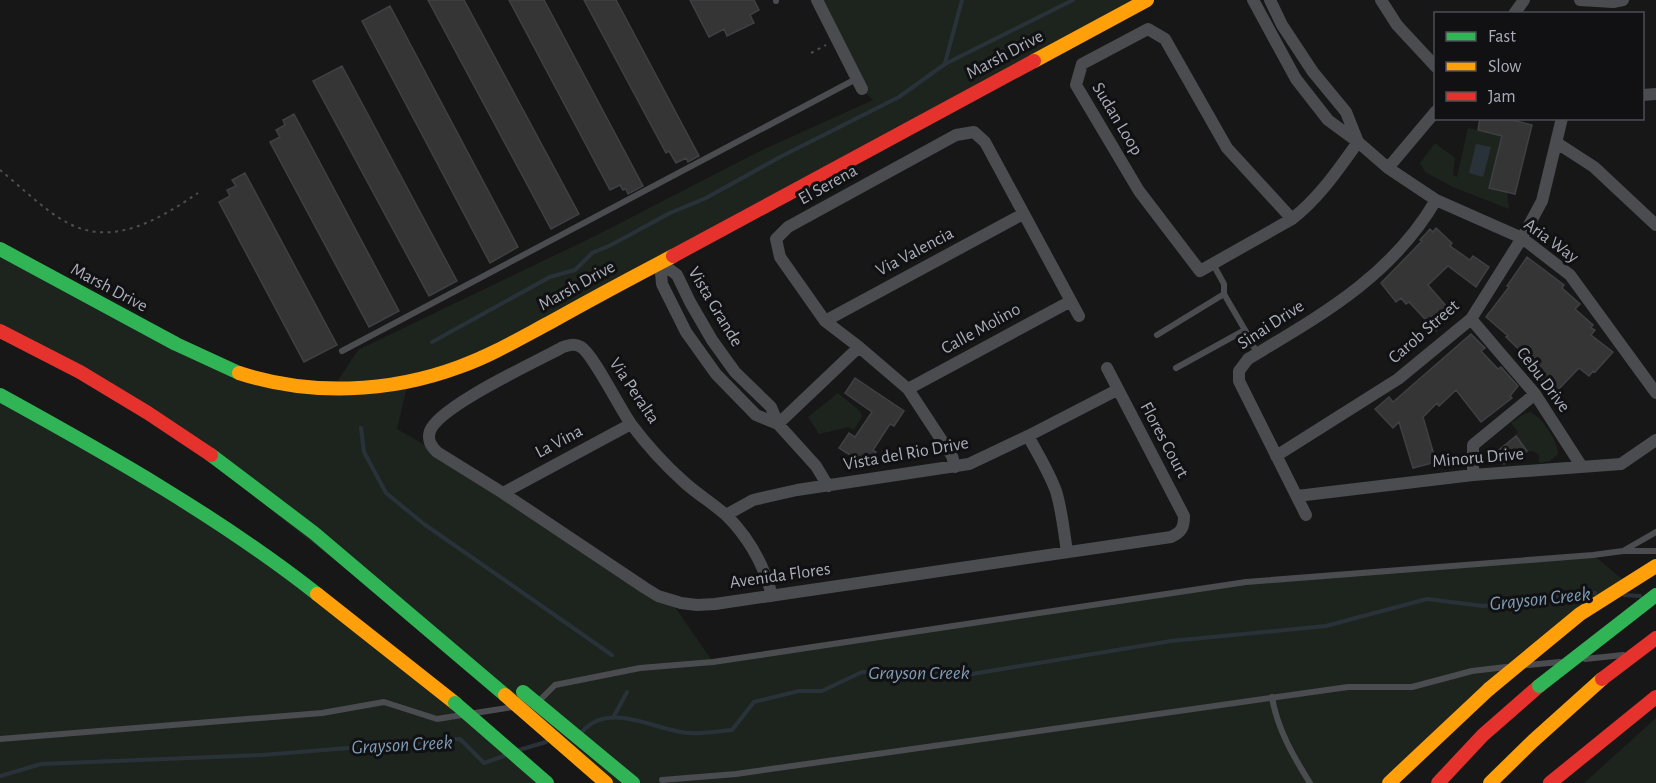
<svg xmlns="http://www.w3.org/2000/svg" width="1656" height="783" font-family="'Alegreya Sans',sans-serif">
<rect width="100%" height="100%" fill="#171717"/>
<path fill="#1d241e" d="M817,0h328l-660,357 -77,25 -11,47 40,23 233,148 43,62 533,-80 347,-27 34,28 -238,200h-783l-101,-88 -357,-282 -148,-82v-82l208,111 125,28 25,-38 239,-115 163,-84 113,-51 -11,-11z
M1468,128l34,8 -12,52 17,4 2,17 -56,-22 -28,-15 -5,-9 15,-20 20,15 -2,17 4,2z
M838,393l22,18 2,6 -8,13 -6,-3 -29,7 -11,-17z
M0,395l268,161 280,227h-548z
M1530,412c12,5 28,29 28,42l-8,7 -11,2v-8l-6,-4h-6l-12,-16 3,-3 -7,-9 13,-9z
M1656,718v65h-72z"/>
<path fill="#2a3239" d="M1476,144l15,3 -8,30 -14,-4z"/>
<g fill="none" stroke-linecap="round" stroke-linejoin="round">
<path stroke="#2a3239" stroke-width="4" d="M945,63l17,-63
M432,342l118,-65 25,-7 17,-17 19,-8 59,-32 36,-15 74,-41 119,-60 46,-33 128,-64
M361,428l3,24 22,41 38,31 188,131
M1624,595l16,1
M614,716l13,-24
M582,732c27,-32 74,-1 107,1 14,1 29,-2 43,-3l22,-28 45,-11h23l40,-19 110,2 199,-33 155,-15 101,-27 56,7 53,-6 42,-8 17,1
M519,750l27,-8
M0,776l41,-12 221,-9 198,-16 24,24 20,-7"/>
</g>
<path fill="#353536" stroke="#3f4043" stroke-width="1.5" d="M428,0h36l115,214 -28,15z
M509,0h35l99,186 -15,8 -2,-5 -3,1 -3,-5 -10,5z
M584,0h32l83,156 -11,6 -2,-4 -10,5 -7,-12 -3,2z
M690,0h64l5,10 -9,5 4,8 -27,13 -3,-7 -15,8z
M390,6l128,241 -28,16 -128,-242z
M342,66l115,215 -28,15 -116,-215z
M294,114l105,197 -30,16 -99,-185 10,-5 -4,-7 9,-5 -2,-5z
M1480,118h25l27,7 -17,69 -26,-6 13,-52 -24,-6z
M245,173l92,172 -33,17 -85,-160 11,-6 -3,-6 9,-4 -4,-6z
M1436,228l16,15 -2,3 20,14 3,-4 16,11 -13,20 -28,-21 -20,19 25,29 -17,17 -27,-29 -3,2 -5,-6 -5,4 -15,-19 41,-42 -2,-1 10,-11 3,3z
M1527,257l37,28 -2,3 18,16 -5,5 18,16 -2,3 4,2 -4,5 22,17 -18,20 -2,-1 -4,5 -10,-8 -25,26 -16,-15 3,-3 -16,-15 3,-3 -22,-21 2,-1 -22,-19 23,-30 -2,-1z
M1471,334l14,14 -4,3 17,18 3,-2 17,19 -8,10 2,2 -31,24 -25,-32 -17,16 -2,-3 -14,14 13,45 -23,6 -14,-46 -6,6 -18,-19 14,-12 4,5z
M855,378l49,33 -10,15 -4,-2 -17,26 3,2 -9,14 -28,-18 10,-15 6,4 17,-25 -27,-19z
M1516,436l11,15 -8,7 -2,-3 -13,9 -9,-11z"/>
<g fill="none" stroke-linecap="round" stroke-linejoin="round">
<path stroke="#4d4e52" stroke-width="2" stroke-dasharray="3 4.5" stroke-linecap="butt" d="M811,53l15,-8
M0,170c20,16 44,40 66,52 46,26 92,-2 132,-29"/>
<path stroke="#4b4c50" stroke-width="6" d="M776,0v1
M1213,264l11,20v10l21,36
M1157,335l67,-41
M342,351l514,-272
M1176,368l69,-38 12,23
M1624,551h32
M1585,659l38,-4
M1528,665l32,-3
M1272,697c5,31 21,59 38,86
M539,701l16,-16 85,-17 73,-6 533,-80 347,-27 30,-4 33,-19
M475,713l38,-6
M0,739l322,-26 62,-11 53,17 25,-4
M662,780l74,-6 612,-87h64l60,-16 34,-4"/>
<path stroke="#4b4c50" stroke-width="12" d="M817,0l45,89
M1253,0l43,79 32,41 30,22 -12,-30 -33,-40 -31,-47 -12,-25
M1381,0l16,25 39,42
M1580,0l33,2 10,-2
M1514,14l10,-14
M1148,29l17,10 62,109 65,71 -92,52 -61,-80 -63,-106 6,-21z
M1642,95l14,-1
M1557,143l37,24 62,58
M1388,168l48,-57
M1292,219c27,-21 46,-49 66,-77l30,26 48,32 86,38 48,37 86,118
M660,262l17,13 13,27 22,38 23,32 36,35 7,17 -22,-9 -40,-41 -30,-42 -24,-48z
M1471,319l64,75 47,73
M825,321l198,-107
M908,389l163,-88
M1028,436c10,18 21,36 28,55 6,20 8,41 11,61
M1276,456l122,-77 73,-60 51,-81 20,-37 20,-83
M955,467l-3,-11 -44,-67 -49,-42 -34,-26 -45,-64 -4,-18 12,-12 168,-92 18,-3 11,10 94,174
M1473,475v-30l62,-51
M828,486l-12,-20 -38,-42 81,-77
M503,493l128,-69
M1297,496l176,-21 148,-11 35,-24
M726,515l27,-15 44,-10 172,-26 59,-28 89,-46
M1306,515l-67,-134v-10l9,-12c73,-44 143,-82 188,-159
M772,596c-8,-31 -22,-57 -45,-80 -13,-12 -30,-22 -43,-34 -19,-17 -38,-38 -53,-58 -11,-15 -38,-70 -50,-77 -7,-4 -11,-2 -18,0 -27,15 -124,59 -133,84 -3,9 1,15 7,21l66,41 142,95 13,8 23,7 16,2 18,-1 456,-67c11,-5 13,-10 13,-21l-77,-148"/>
<path stroke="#30b455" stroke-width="14" d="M0,249l176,95 63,29
M0,395c109,60 219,122 317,199
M211,455l103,78 191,162"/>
<path stroke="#ff9f0a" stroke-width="14" d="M1034,61l113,-61
M239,373c71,23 150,20 220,-6 31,-11 60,-28 90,-44 41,-23 82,-45 124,-67
M317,594l138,109
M1389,783l100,-94
M1490,783l43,-42 69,-62"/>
<path stroke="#e5322d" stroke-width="14" d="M673,256l361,-195
M0,331l80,41 68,41 63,42
M1438,783l45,-48 56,-49
M1550,783l106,-86"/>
<path stroke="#30b455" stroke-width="14" d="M1539,686l117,-91
M523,692l110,91
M455,703l92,80"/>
<path stroke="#ff9f0a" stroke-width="14" d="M1489,689l91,-75 76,-48
M505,695l101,88"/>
<path stroke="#e5322d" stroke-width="14" d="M1602,679l54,-41"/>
</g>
<g text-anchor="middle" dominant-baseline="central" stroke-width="6" stroke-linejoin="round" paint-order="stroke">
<g font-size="18" fill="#a8adb8" stroke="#111113">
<text transform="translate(1005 55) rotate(-28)">Marsh Drive</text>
<text transform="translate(1117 119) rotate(59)">Sudan Loop</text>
<text transform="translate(828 185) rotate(-29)">El Serena</text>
<text transform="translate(1551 241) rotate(36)">Aria Way</text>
<text transform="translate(915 252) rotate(-28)">Via Valencia</text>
<text transform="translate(577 286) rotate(-29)">Marsh Drive</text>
<text transform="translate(109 288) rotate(28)">Marsh Drive</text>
<text transform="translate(715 307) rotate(59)">Vista Grande</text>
<text transform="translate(1271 325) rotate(-33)">Sinai Drive</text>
<text transform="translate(981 329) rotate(-29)">Calle Molino</text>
<text transform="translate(1424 332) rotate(-41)">Carob Street</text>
<text transform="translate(1543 380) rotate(53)">Cebu Drive</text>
<text transform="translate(634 391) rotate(56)">Via Peralta</text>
<text transform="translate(1164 440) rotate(62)">Flores Court</text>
<text transform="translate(559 442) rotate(-28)">La Vina</text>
<text transform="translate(906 454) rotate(-10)">Vista del Rio Drive</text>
<text transform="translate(1478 458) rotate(-5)">Minoru Drive</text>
<text transform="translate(780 576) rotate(-8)">Avenida Flores</text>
</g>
<g font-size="20" font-style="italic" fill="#7f9bb3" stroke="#111113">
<text transform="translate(1540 599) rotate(-6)">Grayson Creek</text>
<text x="919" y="673">Grayson Creek</text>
<text transform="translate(402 745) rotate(-3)">Grayson Creek</text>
</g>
</g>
<rect x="1434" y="12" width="210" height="108" fill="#111113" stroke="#4d4f55" stroke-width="1.5"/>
<rect x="1446" y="32" width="30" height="9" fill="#30b455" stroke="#4d4f55" stroke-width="1.5"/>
<text x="1488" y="42" font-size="18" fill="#a8adb8">Fast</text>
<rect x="1446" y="62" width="30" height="9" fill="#ff9f0a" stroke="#4d4f55" stroke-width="1.5"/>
<text x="1488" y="72" font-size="18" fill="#a8adb8">Slow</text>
<rect x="1446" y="92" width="30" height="9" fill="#e5322d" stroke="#4d4f55" stroke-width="1.5"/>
<text x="1488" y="102" font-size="18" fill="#a8adb8">Jam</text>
</svg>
